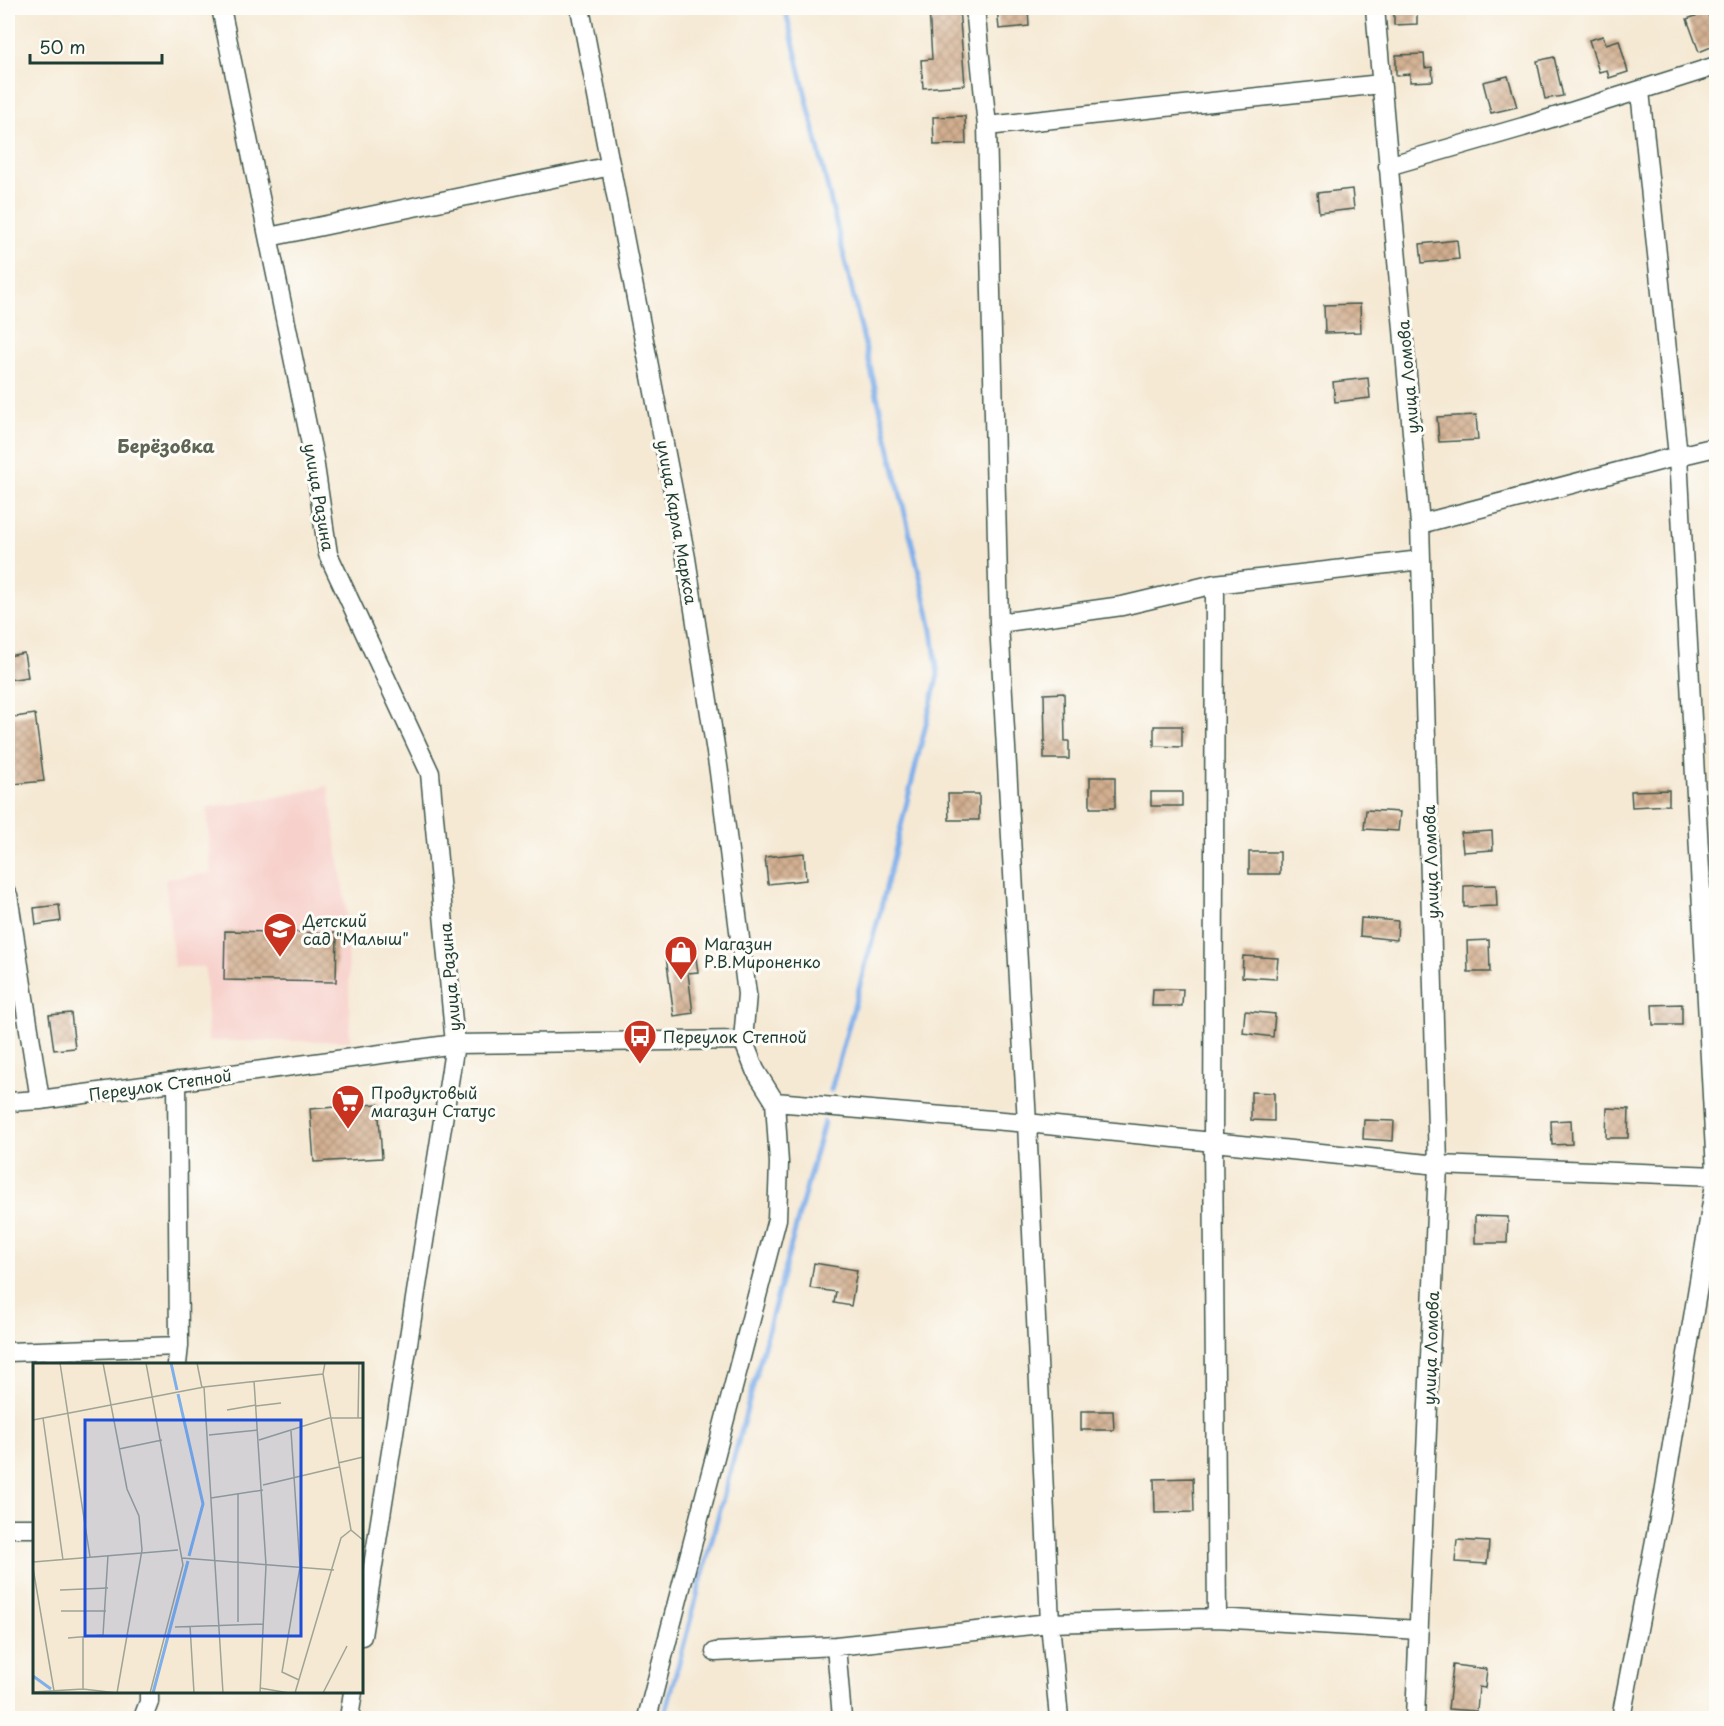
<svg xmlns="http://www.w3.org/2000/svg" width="1724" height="1726" font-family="'Playpen Sans',sans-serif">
<defs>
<pattern id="building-cross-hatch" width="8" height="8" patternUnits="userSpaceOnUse" patternTransform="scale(1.5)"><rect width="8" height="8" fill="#d3af90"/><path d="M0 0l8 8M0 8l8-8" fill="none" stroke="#ab9076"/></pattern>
</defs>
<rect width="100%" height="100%" fill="#fdfcf7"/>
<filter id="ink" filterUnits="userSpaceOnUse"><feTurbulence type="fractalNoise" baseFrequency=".0167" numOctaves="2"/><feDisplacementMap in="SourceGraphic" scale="12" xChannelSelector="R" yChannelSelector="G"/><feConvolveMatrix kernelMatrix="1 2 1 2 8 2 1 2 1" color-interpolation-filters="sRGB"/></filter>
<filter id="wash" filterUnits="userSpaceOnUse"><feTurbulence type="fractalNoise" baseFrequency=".008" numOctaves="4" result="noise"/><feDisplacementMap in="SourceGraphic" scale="24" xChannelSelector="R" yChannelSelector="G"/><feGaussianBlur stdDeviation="1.35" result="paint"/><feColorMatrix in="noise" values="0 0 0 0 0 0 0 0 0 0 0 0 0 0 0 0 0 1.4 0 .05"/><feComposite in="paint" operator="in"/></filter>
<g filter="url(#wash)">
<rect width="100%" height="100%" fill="#f5e9d4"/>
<path fill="#f7d0cb" d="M328,786l20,136 2,119h-142l-3,-74h-31l-9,-88 46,-6 -4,-65 66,-10z"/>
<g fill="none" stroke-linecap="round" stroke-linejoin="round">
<path stroke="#7eafea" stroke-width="5" d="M785,8l141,594 6,28 6,45 -58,237 -49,178
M664,1718l160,-596"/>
</g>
<g id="blocks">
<path fill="url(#building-cross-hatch)" d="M929,8h30l6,77 -42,3 -2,-28 11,-1z
M997,8h31l1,18 -30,3z
M1417,11v13l-23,1v-13z
M1707,12l9,25v8l-17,7 -12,-33z
M1603,36l3,8 13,-4 9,32 -19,6 -2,-8 -8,2 -10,-32z
M1424,54l1,14 7,-1 1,14 -23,1v-8l-14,1v-20z
M1554,57l9,39 -18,3 -8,-38z
M1508,76l9,31 -26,6 -8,-31z
M965,116l1,28 -32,1 -1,-28z
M1352,189l2,20 -35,4 -2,-20z
M1457,240l2,19 -37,4 -2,-19z
M1360,304l1,28 -36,1 -1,-28z
M1368,378l2,20 -35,4 -2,-20z
M1476,415l2,25 -39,2 -2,-25z
M24,653l4,24 -20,3v-24z
M1064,693l1,48h4v18h-25v-18h1l-1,-47z
M35,714l9,67 -30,3 -2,-20h2l-6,-46z
M1154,726h28v21l-28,-1z
M1090,777h25v31h-25z
M1669,790v15l-37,2 -1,-16z
M1151,792h31v14h-31z
M948,794h31v26h-30z
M1366,810l34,2 -2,19 -34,-2z
M1492,831l1,19 -30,2 -2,-19z
M1249,852h31v22h-31z
M804,853l2,27 -38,4 -3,-27z
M1496,885l1,21 -33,1v-21z
M59,905l2,16 -25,4 -2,-17z
M1361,918l37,3 -1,19 -37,-4z
M225,931l112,2 -1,49 -112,-2z
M1489,940l1,32h-22l-1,-31z
M694,945l4,27 -10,1 5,40 -19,3 -9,-67z
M1243,956l35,2 -2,21 -34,-2z
M1153,989h30l-1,17h-30z
M1682,1004v21h-29l-1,-20z
M1245,1011l30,3 -2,23 -30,-4z
M71,1013l4,35 -21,2 -5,-35z
M1251,1092l23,1v28l-23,-1z
M378,1104l4,54 -68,4 -4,-53z
M1607,1108l22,1 -1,29h-22z
M1364,1120l30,1 -1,20 -30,-2z
M1571,1120l1,24 -20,1 -1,-24z
M1475,1216l33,1 -1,26h-32z
M814,1263l43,7 -6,36 -17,-3 2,-11 -26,-4z
M1081,1411h32l1,19h-33z
M1193,1478l1,34 -39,1 -1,-34z
M1457,1540l32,2 -2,22 -32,-2z
M1453,1665l34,4 -2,19 -6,-1 -2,24 -29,-2z"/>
</g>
</g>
<g filter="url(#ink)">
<use href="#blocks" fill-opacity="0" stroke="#3f574c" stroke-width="1.5"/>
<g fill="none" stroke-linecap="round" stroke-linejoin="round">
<g stroke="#3f574c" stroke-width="21">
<path id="minor" d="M221,8l93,451 14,95 102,219 25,271 -93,592
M580,8l106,550 33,214 28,222 -4,46 12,30 20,32 4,61 -2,56 -130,499
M975,8l12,118 12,497 28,500 23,500 9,95
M1375,8l45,516 18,641 -23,553
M1640,91l38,365 38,715
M987,126l394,-42
M1388,166l135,-39 193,-61
M269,237l342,-71
M1420,524l258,-68 38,-9
M1215,584l-2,558 4,476
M999,623l123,-17 93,-22 206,-24
M8,895l32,205
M8,1102l32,-2 415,-56 288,-4
M775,1102l252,21 411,42 278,11
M8,1352l171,-6
M177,1364l2,-18 -2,-265
M8,1528h26
M836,1646l6,72
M715,1652l121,-6 214,-23 167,-5 202,12
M143,1718l6,-16v-10
M349,1718l4,-26
M1621,1718l43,-225 52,-315"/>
</g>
<use href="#minor" stroke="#fff" stroke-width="18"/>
</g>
</g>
<defs>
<g id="school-pin" transform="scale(1.725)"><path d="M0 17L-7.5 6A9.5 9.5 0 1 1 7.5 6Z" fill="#c8321e" stroke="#fdfcf7"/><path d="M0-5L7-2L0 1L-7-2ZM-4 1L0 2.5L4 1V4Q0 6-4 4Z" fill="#fff"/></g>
<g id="shop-pin" transform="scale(1.725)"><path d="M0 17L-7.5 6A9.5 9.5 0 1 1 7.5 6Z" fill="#c8321e" stroke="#fdfcf7"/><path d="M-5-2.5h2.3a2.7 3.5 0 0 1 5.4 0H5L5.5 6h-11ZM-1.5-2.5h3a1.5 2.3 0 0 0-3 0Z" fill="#fff"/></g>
<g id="bus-pin" transform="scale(1.725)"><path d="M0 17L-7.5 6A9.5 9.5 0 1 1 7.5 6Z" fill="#c8321e" stroke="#fdfcf7"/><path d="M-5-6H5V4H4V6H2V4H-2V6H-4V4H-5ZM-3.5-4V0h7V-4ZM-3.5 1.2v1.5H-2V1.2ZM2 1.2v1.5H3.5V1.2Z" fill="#fff"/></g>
<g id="supermarket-pin" transform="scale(1.725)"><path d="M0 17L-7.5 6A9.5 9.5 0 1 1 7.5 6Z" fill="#c8321e" stroke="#fdfcf7"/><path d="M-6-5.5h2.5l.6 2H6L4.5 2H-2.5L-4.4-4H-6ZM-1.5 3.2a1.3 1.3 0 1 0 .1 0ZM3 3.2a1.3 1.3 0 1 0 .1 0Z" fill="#fff"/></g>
</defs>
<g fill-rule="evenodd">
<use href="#school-pin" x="280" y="929"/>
<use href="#shop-pin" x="681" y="952"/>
<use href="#bus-pin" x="640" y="1036"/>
<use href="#supermarket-pin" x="348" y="1101"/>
</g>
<g text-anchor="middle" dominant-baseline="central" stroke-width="6" stroke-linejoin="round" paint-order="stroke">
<g font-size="16" fill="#1f3d34" stroke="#fdfcf7">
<text transform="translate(1407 377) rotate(-95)">улица Ломова</text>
<text transform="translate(320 497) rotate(80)">улица Разина</text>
<text transform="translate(678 522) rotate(80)">улица Карла Маркса</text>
<text transform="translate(1430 862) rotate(-92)">улица Ломова</text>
<text transform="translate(449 977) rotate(-95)">улица Разина</text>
<text transform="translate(160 1084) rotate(-8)">Переулок Степной</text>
<text transform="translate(1430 1348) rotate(-88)">улица Ломова</text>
</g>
<g font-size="16" fill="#1f3d34" stroke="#fdfcf7" text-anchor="start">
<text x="303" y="920">Детский<tspan x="303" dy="18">сад "Малыш"</tspan></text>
<text x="704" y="943">Магазин<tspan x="704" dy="18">Р.В.Мироненко</tspan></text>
<text x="663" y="1036">Переулок Степной</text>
<text x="371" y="1092">Продуктовый<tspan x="371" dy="18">магазин Статус</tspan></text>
</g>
<g font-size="18" font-weight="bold" fill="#5e6554" stroke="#fdfcf7">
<text x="166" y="445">Берёзовка</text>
</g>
</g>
<g transform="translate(33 1363)">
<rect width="330" height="330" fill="#f5e9d4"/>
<path fill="none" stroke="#7eafea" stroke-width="3" d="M138,0l6,27M145,31l25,110 -14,52M0,313l18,13M120,330l35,-132"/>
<path fill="none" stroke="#9fa494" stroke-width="1.5" d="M27,0l30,194M70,0l24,126 12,27 3,34 -25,143M113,0l37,202 -33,128M164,0l5,25M290,11l28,156 12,10M221,18l12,184 -6,128M171,24l19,306M223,43l25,-3M194,47l29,-5M10,55l20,142M325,55l1,-55M0,57l171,-33 119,-13 2,-11M258,68l9,136 -18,105 17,8M176,72l49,-5M226,77l70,-22h34M86,86l43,-9M305,100l25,-6M230,122l76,-18M205,130v129M178,135l52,-8M149,195l152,12M0,199l145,-12M0,205l21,123M27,227l48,-2M28,248h45M157,263l4,67M142,264l88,-3M50,274v52M35,275l35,-3 5,-80M227,325l29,5M0,329l50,-3 34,4M262,330l46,-155 10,-8M290,330l24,-47"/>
<path fill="#1d4ed8" fill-opacity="0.15" stroke="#1d4ed8" stroke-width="3" d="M52,57h216v216h-216z"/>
<rect width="330" height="330" fill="none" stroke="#1f3d34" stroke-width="3"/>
</g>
<rect width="1724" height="1726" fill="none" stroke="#fdfcf7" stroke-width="30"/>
<path d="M30 54v9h132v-9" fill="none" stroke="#1f3d34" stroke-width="3"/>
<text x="39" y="54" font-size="18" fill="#1f3d34" stroke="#fdfcf7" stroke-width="4.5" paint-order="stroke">50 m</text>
</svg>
